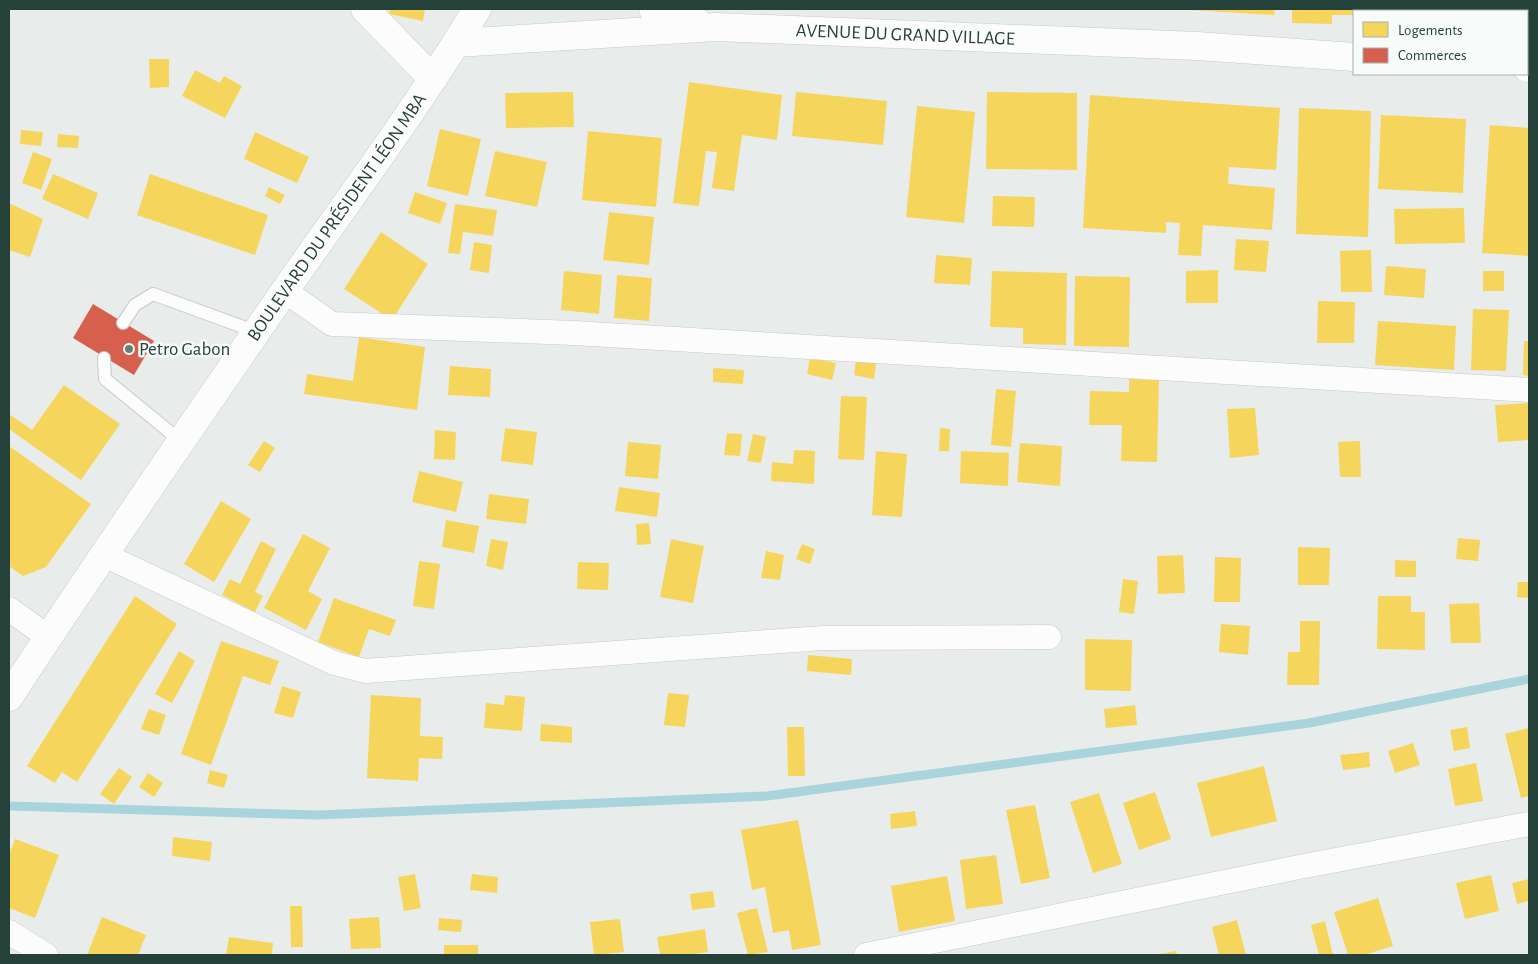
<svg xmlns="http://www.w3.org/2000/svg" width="1538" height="964" font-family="'Alegreya Sans',sans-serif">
<rect width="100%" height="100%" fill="#e8edeb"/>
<path fill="#f6d55c" d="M390,9h35l-2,12 -34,-7z
M1191,9h84l-1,6 -83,-5z
M1292,9h141v2h-79v4h-22v9l-40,-1z
M1443,9h34v2h-34z
M149,59h20v28l-19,1z
M195,70l25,13 4,-7 18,10 -17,32 -43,-22z
M689,82l93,13 -5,45 -35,-5 -8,56 -22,-3 5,-36 -11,-1 -7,55 -26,-3z
M573,92l1,35 -68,1 -1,-35z
M796,92l91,9 -4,44 -91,-9z
M987,92l90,1v77l-91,-1z
M1090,95l190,13 -4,62 -47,-3 -1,17 47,4 -3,42 -69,-5 -2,31 -23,-1 2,-32 -14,-1v11l-83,-5z
M917,106l58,6 -11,111 -58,-6z
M1299,108l72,3 -3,126 -72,-3z
M1381,115l85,4 -3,74 -85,-4z
M1490,125l39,3v128l-47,-3z
M440,129l41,10 -13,57 -41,-10z
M21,130l22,2 -2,14 -21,-2z
M588,131l74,7 -6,69 -74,-7z
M255,132l54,25 -12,26 -53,-24z
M58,134l21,2 -1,12 -21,-1z
M495,151l52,11 -10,45 -52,-11z
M33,152l19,7 -11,31 -19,-7z
M53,174l45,19 -10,26 -46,-20z
M150,174l118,41 -13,40 -118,-40z
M269,187l16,8 -5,9 -15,-8z
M415,192l32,11 -7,21 -32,-11z
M993,196l42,1 -1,30 -42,-1z
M9,203l34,16 -13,38 -21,-7z
M455,204l42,6 -4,26 -30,-4 -3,22 -12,-1z
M1464,208l1,35 -70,1 -1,-35z
M609,212l45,5 -5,48 -46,-5z
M381,232l47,32 -36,56 -48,-31z
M1236,239l33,2 -3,31 -32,-2z
M474,242l18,3 -3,28 -19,-3z
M1371,250l1,42h-31l-1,-41z
M936,255l36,3 -2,27 -36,-2z
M1386,266l40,3 -2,29 -40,-3z
M1218,270v33h-32v-32z
M564,271l38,4 -3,39 -38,-4z
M992,271l75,2 -1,72 -43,-1v-16l-33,-1z
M1483,271h21v20h-21z
M617,275l35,3 -3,43 -35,-3z
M1075,276l55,1 -1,70 -55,-1z
M1318,301l37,1 -1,41h-37z
M1473,309l36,1 -3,61 -35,-1z
M1378,321l78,5 -2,44 -79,-5z
M359,337l66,10 -8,63 -113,-16 3,-20 46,7z
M1524,341h5v35l-6,-1z
M810,358l26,5 -4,17 -25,-6z
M856,360l20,3 -2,16 -20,-4z
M450,366l41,3 -1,28 -42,-2z
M713,368l31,2 -1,14 -30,-2z
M1129,379l30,1 -2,82 -36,-1 1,-36h-33l1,-34 39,1z
M64,385l56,39 -39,56 -72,-51v-15l23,16z
M996,389l20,2 -5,56 -20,-2z
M841,396l26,1 -3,63 -26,-1z
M1529,403v37l-31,2 -3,-37z
M1255,408l4,47 -29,3 -3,-49z
M505,428l32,4 -4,33 -32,-4z
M940,428l10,1 -1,22h-10z
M435,430l21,2 -1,28 -21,-1z
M727,433l15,1 -2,22 -16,-1z
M753,434l13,3 -5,26 -14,-2z
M264,441l11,7 -15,24 -12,-7z
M1360,441l1,36h-21l-2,-35z
M628,442l33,3 -3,34 -33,-3z
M1020,443l42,3 -2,40 -43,-4z
M9,446l82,58 -45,63 -23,9 -14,-10z
M794,450l21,1 -1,33 -43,-3 1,-19 21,2z
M876,451l31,3 -5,63 -30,-2z
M961,451l48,2 -1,33 -48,-3z
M419,471l44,11 -7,30 -44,-10z
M619,487l41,6 -3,24 -42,-6z
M489,494l40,5 -3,25 -40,-5z
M221,501l30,18 -37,63 -30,-18z
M446,520l33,6 -5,27 -32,-6z
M649,523l2,21 -14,1 -1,-21z
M303,534l27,14 -22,43 14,8 -16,31 -42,-22z
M1458,538l22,2 -2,21 -22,-2z
M491,539l17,3 -5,28 -17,-4z
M671,539l33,7 -11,57 -33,-6z
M261,541l15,8 -21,43 8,4 -8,16 -33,-17 8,-16 10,5z
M802,544l13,5 -5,15 -14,-5z
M1298,547l32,1 -1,37h-31z
M766,551l18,4 -4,25 -19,-2z
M1183,555l2,38 -27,1 -1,-38z
M1215,557l26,1 -1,44h-26z
M1395,560l21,1v16h-21z
M419,561l21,3 -6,45 -21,-3z
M578,562l31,1 -1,27 -31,-1z
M1123,579l15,2 -4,33 -15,-2z
M1518,582h11v16l-12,-1z
M135,596l42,28 -100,158 -15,-10 -7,11 -28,-17z
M1378,596h33v16h14v38l-48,-1z
M334,598l62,22 -6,16 -21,-7 -10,28 -41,-15z
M1479,603l2,40h-30l-2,-39z
M1300,621h20l-1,64h-32l1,-33h12z
M1221,624l29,2 -2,29 -29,-3z
M1085,639l47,1 -1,51 -46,-1z
M221,641l58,20 -9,24 -27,-9 -32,89 -30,-11z
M179,651l16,10 -23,42 -17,-9z
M808,655l44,4 -1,16 -44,-4z
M282,686l19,6 -8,26 -19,-5z
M668,693l21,2 -4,32 -21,-2z
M371,695l50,3 -1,38 23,1 -1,22 -23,-1 -1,23 -51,-3z
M505,695l20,2 -3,34 -38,-3 2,-25 18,2z
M1135,705l2,20 -31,3 -2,-19z
M149,709l17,6 -7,20 -18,-6z
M541,724l31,3v16l-32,-2z
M787,727h17l1,49h-17z
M1467,727l3,21 -16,3 -4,-21z
M1529,728v68l-8,2 -16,-64z
M1413,743l7,22 -25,8 -7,-22z
M1369,752l1,15 -27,3 -3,-15z
M1476,763l7,38 -28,5 -7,-37z
M1264,766l13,55 -66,16 -14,-54z
M119,768l13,9 -18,27 -14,-10z
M210,770l18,5 -4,13 -17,-5z
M148,773l15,10 -9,14 -15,-10z
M1155,792l16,47 -32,11 -16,-47z
M1099,793l23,71 -29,9 -23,-71z
M1035,805l15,73 -29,6 -15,-74z
M915,811l2,15 -26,3 -1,-15z
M798,820l23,125 -29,5 -3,-20 -16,3 -8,-46 -13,3 -11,-60z
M173,837l39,5 -2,19 -38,-5z
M15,839l44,16 -24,63 -26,-10v-53z
M996,855l7,49 -37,5 -6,-49z
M415,874l6,34 -17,3 -6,-34z
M472,874l26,3 -1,16 -27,-3z
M1491,875l8,36 -34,8 -9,-36z
M947,876l8,45 -56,11 -8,-46z
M1529,879v22l-12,3 -5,-21z
M713,891l2,16 -23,3 -2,-16z
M1378,898l15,48 -29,9h-16l-14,-43z
M290,906h12l1,41h-12z
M757,908l11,44 -20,3 -11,-42z
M102,917l44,18 -8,20h-51z
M379,917l2,31 -30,1 -2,-30z
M439,918l23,2 -1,12 -23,-2z
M620,919l4,33 -30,3 -4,-33z
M1237,920l9,35h-27l-7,-28z
M1325,921l8,34h-14l-8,-30z
M705,929l3,23 -20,3h-28l-3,-18z
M229,937l44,6 -1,12h-46z
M444,945h34v10h-34z
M1176,951l1,4h-17v-1z"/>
<path fill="#d6604d" d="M93,304l61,37 -20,34 -61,-37z"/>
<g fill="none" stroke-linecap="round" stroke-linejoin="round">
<path stroke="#a9d4db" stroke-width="9" d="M9,806l309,9 449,-19 542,-73 220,-44"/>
<g stroke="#c5cac8" stroke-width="14">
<path id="lane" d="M123,323l12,-18 18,-11 104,38
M104,358l1,21 77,63"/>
</g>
<g stroke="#c5cac8" stroke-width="25">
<path id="street" d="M285,291l47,33 242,9 955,57
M104,555l230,108 31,8 458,-33 226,-1
M9,609l39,28
M9,932l37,23
M866,955l433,-88 230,-43"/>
</g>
<g stroke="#c3cbc8" stroke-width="29">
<g id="secondary">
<path d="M365,9l68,70"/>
<path d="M653,9l44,13"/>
<path id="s1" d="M456,43l260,-16 481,19 157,11"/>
<path d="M1527,68h2"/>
<path id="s2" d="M9,697c90,-138 184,-273 277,-408 65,-93 133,-184 191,-280"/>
</g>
</g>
<use href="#lane" stroke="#fcfcfc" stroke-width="12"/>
<use href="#street" stroke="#fcfcfc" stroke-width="24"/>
<use href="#secondary" stroke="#fcfcfc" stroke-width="28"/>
</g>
<circle fill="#697e78" stroke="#f7fbf9" stroke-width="2" cx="129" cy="349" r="5"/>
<g text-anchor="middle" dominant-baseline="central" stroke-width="5" stroke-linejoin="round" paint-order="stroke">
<g font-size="19" fill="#24423a" stroke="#f7fbf9">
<text stroke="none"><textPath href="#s1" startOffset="450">AVENUE DU GRAND VILLAGE</textPath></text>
<text stroke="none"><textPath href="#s2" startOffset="581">BOULEVARD DU PRÉSIDENT LÉON MBA</textPath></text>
</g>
<g font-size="19" fill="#24423a" stroke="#f7fbf9" text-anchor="start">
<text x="139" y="349">Petro Gabon</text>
</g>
</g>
<rect width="1538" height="964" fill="none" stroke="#24423a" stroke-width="20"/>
<rect x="1353" y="10" width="175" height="65" fill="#f7fbf9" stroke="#a3b1ad"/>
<rect x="1363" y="22" width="25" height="15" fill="#f6d55c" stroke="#a3b1ad"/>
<text x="1398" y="35" font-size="15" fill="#24423a">Logements</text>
<rect x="1363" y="48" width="25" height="15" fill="#d6604d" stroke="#a3b1ad"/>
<text x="1398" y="60" font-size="15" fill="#24423a">Commerces</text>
</svg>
